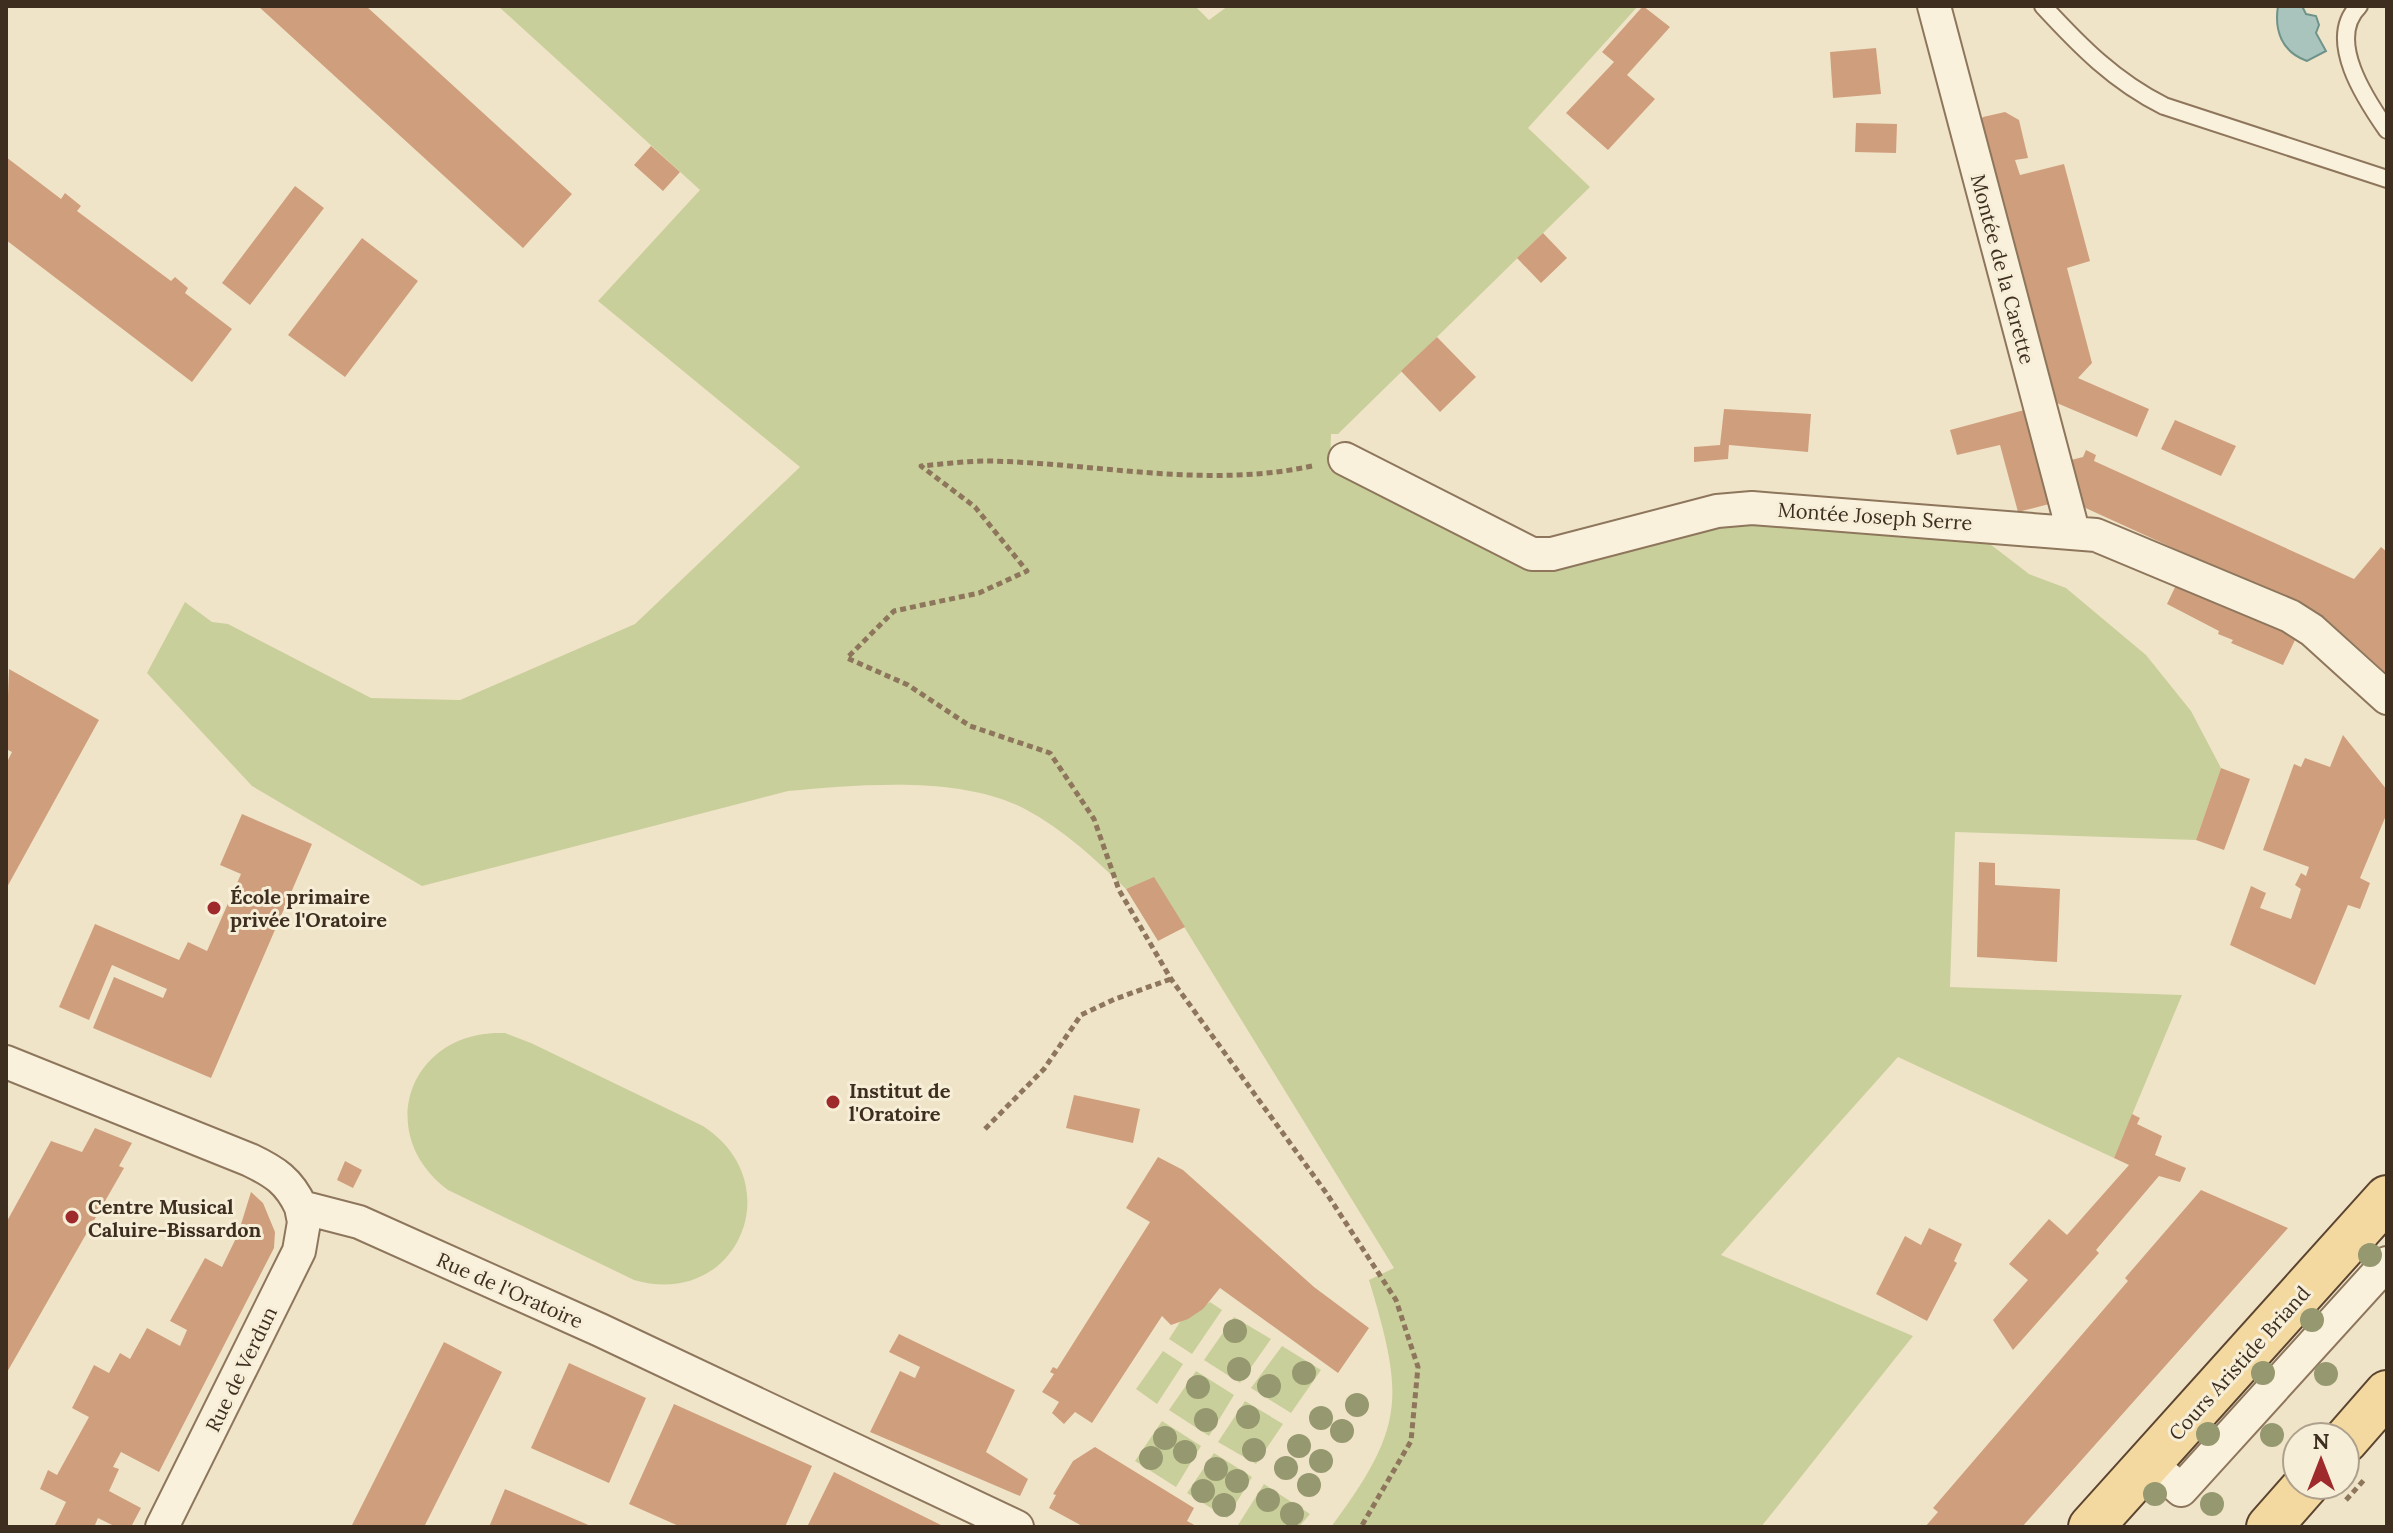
<svg xmlns="http://www.w3.org/2000/svg" width="2393" height="1533" font-family="Lora,serif">
<rect width="100%" height="100%" fill="#f0e4c8"/>
<path fill="#c9cf9b" d="M498,6h697l14,14 19,-14h410l-110,122 62,59 -252,247h-7l-1,36 190,94 192,-37 48,-5 230,22 39,30 37,14 80,67 45,56 30,57 -25,72 -241,-8 -5,155 232,8 -68,163 -216,-101 -177,198 192,81 -152,191h-430c75,-101 73,-130 38,-247l25,-12 -240,-390 -28,11c-31,-30 -63,-60 -101,-80 -66,-34 -165,-24 -237,-18l-366,95 -170,-100 -105,-113 38,-71 27,20 16,2 143,74 89,2 175,-76 165,-157 -202,-166 102,-111z
M505,1033l26,10 172,83c89,58 33,184 -69,154l-186,-90c-76,-57 -38,-161 57,-157z
M1210,1302l12,8 -30,44 -23,-15 11,-17z
M1234,1317l37,22 -31,44 -36,-23z
M1282,1346l39,24 -30,43 -40,-25z
M1163,1351l20,13 -26,40 -21,-15z
M1196,1371l38,24 -25,41 -40,-26z
M1245,1401l38,23 -27,40 -38,-22z
M1162,1421l39,25 -25,41 -41,-26z
M1214,1453l38,24 -25,41 -40,-25z
M1264,1484l46,30 -11,13 -61,-2z"/>
<path fill="#a9c4bc" stroke="#6f938a" stroke-width="2" d="M2278,6h24l4,8 10,2 3,9 -3,8 10,18 -19,10c-25,-9 -33,-30 -29,-55z"/>
<path fill="#cf9f7d" d="M258,6h108l206,188 -49,54z
M1643,6l27,21 -43,48 28,24 -47,51 -42,-37 48,-51 -12,-10z
M1876,48l5,46 -48,4 -3,-46z
M2005,112l14,8 9,38 -13,2 5,15 44,-11 26,97 -23,7 25,95 -14,15 71,31 -12,28 -85,-36 -75,-275 6,-9z
M1856,123l41,1 -1,29 -41,-1z
M651,146l29,26 -17,19 -29,-26z
M6,157l55,42 4,-6 16,13 -4,5 94,70 4,-4 13,11 -3,5 47,36 -40,53 -186,-142z
M295,186l29,22 -74,97 -28,-22z
M1543,233l24,25 -26,25 -24,-25z
M362,238l56,43 -73,96 -57,-42z
M1437,337l39,40 -36,35 -39,-41z
M1724,409l87,5 -3,38 -79,-7 -1,14 -34,3v-15l26,-2z
M2028,409l25,94 -35,9 -18,-67 -43,10 -7,-25z
M2175,420l61,26 -15,30 -60,-27z
M2086,450l10,5 -2,6 260,118 27,-32 6,5v122l-63,-57 -245,-112 -12,-44 16,-4z
M2177,583l105,43 14,12 -13,27 -52,-22 2,-3 -15,-6 1,-3 -52,-27z
M9,669l90,51 -93,169v-125l6,-12 -6,-3z
M2343,735l44,55v23l-27,65 10,5 -10,26 -12,-4 -33,80 -85,-40 21,-59 15,7 -6,15 31,11 10,-30 -6,-4 6,-12 5,3 3,-9 -46,-17 31,-86 7,3 4,-9 25,9z
M2221,768l29,11 -26,71 -28,-10z
M242,814l70,30 -101,234 -118,-50 21,-51 49,21 4,-9 -55,-24 -23,55 -30,-13 36,-83 84,36 9,-18 19,9 34,-77 -21,-9z
M1979,862l16,1v22l65,4 -3,73 -80,-5z
M1154,877l31,50 -27,14 -32,-52z
M1074,1095l66,14 -7,34 -67,-15z
M2132,1114l8,4 -3,6 25,12 -7,19 31,13 -6,14 -21,-6 -63,74 3,3 -86,97 -20,-30 35,-40 -19,-16 40,-45 18,16 62,-70 -15,-7z
M95,1128l37,15 -13,23 5,2 -118,206v-151l45,-82 31,11z
M1158,1157l25,13 131,117 55,41 -31,45 -118,-85 -17,21 -15,10 -17,6 -9,-9 -70,107 -17,-11 -11,12 -12,-11 7,-11 -17,-10 12,-18 -4,-2 3,-5 4,2 93,-147 -24,-14z
M345,1161l17,9 -9,18 -16,-8z
M2201,1190l87,38 -266,299h-97l13,-15 -5,-4 195,-227 -3,-3z
M251,1192l12,11 12,29 -1,16 -115,224 -38,-20 -8,15 6,2 -10,22 32,17 -10,19h-15l-18,-9 -3,7 5,2h-46l12,-25 -26,-13 8,-19 9,5 32,-58 -17,-9 22,-43 15,8 11,-20 10,6 17,-31 33,18 7,-16 -17,-9 35,-63 17,9 16,-33z
M1929,1228l33,16 -8,17 3,2 -30,58 -51,-27 29,-58 16,9z
M899,1334l116,56 -29,62 42,27 -8,17 -150,-64 30,-61 15,7 5,-11 -31,-15z
M444,1342l58,30 -78,155h-73z
M569,1363l77,35 -37,85 -78,-35z
M674,1404l138,62 -27,61h-104l-52,-23z
M1095,1447l99,61 -7,13 11,6h-114l-35,-19 7,-13 -3,-1 20,-33z
M834,1472l111,55h-138z
M505,1489l88,38h-104z"/>
<g fill="none" stroke-linecap="round" stroke-linejoin="round">
<g stroke="#8d765c" stroke-width="20">
<path id="service" d="M2043,6c37,40 71,75 121,100l223,73
M2359,6c-34,33 7,94 28,124"/>
</g>
<g stroke="#8d765c" stroke-width="36">
<path id="minor" d="M1934,6l139,525
M1345,459l187,95h20l165,-43 35,-3 344,27 194,81 22,14 75,68
M6,1062l244,98c25,12 39,21 51,47l58,15 241,108 417,197
M2149,1462l32,28 206,-227
M162,1527l137,-276 5,-29 -3,-15"/>
</g>
<g stroke="#5b4430" stroke-width="48">
<path id="primary" d="M2345,1441l42,-48
M2091,1527l296,-329
M2269,1527l37,-42"/>
</g>
<path stroke="#8d765c" stroke-width="5" stroke-dasharray="6 4" stroke-linecap="butt" d="M1312,466c-107,23 -215,-3 -324,-5 -22,0 -45,3 -67,5l54,41 52,64 -48,22 -85,18 -47,47 61,27 62,41 80,27 44,66 25,71 52,89 156,215 69,106 22,67 -7,74 -50,86
M985,1129l59,-60 37,-54 34,-16 56,-20
M2346,1500l18,-20"/>
<use href="#service" stroke="#faf1dc" stroke-width="16"/>
<use href="#minor" stroke="#faf1dc" stroke-width="32"/>
<use href="#primary" stroke="#f3d9a0" stroke-width="44"/>
</g>
<g fill="#96986f">
<circle cx="2370" cy="1255" r="12"/>
<circle cx="2312" cy="1320" r="12"/>
<circle cx="1235" cy="1331" r="12"/>
<circle cx="1239" cy="1369" r="12"/>
<circle cx="1304" cy="1373" r="12"/>
<circle cx="2263" cy="1373" r="12"/>
<circle cx="2326" cy="1374" r="12"/>
<circle cx="1269" cy="1386" r="12"/>
<circle cx="1198" cy="1387" r="12"/>
<circle cx="1357" cy="1405" r="12"/>
<circle cx="1248" cy="1417" r="12"/>
<circle cx="1321" cy="1418" r="12"/>
<circle cx="1206" cy="1420" r="12"/>
<circle cx="1342" cy="1431" r="12"/>
<circle cx="2208" cy="1434" r="12"/>
<circle cx="2272" cy="1435" r="12"/>
<circle cx="1165" cy="1438" r="12"/>
<circle cx="1299" cy="1446" r="12"/>
<circle cx="1254" cy="1450" r="12"/>
<circle cx="1185" cy="1452" r="12"/>
<circle cx="1151" cy="1458" r="12"/>
<circle cx="1321" cy="1461" r="12"/>
<circle cx="1286" cy="1468" r="12"/>
<circle cx="1216" cy="1469" r="12"/>
<circle cx="1237" cy="1481" r="12"/>
<circle cx="1309" cy="1485" r="12"/>
<circle cx="1203" cy="1491" r="12"/>
<circle cx="2155" cy="1494" r="12"/>
<circle cx="1268" cy="1500" r="12"/>
<circle cx="2212" cy="1504" r="12"/>
<circle cx="1224" cy="1505" r="12"/>
<circle cx="1292" cy="1514" r="12"/>
</g>
<g fill="#9e2a2b" stroke="#f7eed8" stroke-width="3">
<circle cx="214" cy="908" r="8"/>
<circle cx="833" cy="1102" r="8"/>
<circle cx="72" cy="1217" r="8"/>
</g>
<g text-anchor="middle" dominant-baseline="central" stroke-width="6" stroke-linejoin="round" paint-order="stroke">
<g font-size="20" fill="#3d2e20" stroke="#f7eed8">
<text transform="translate(2003 269) rotate(75)">Montée de la Carette</text>
<text transform="translate(1875 516) rotate(4)">Montée Joseph Serre</text>
<text transform="translate(510 1290) rotate(24)">Rue de l'Oratoire</text>
<text transform="translate(2239 1363) rotate(-48)">Cours Aristide Briand</text>
<text transform="translate(241 1369) rotate(-64)">Rue de Verdun</text>
</g>
<g font-size="20" font-weight="bold" fill="#3d2e20" stroke="#f7eed8" text-anchor="start">
<text x="230" y="896">École primaire<tspan x="230" dy="23">privée l'Oratoire</tspan></text>
<text x="849" y="1090">Institut de<tspan x="849" dy="23">l'Oratoire</tspan></text>
<text x="88" y="1206">Centre Musical<tspan x="88" dy="23">Caluire-Bissardon</tspan></text>
</g>
</g>
<rect width="2393" height="1533" fill="none" stroke="#3d2e20" stroke-width="16"/>
<g transform="translate(2321 1461)"><circle r="38" fill="#f7eed8" stroke="#ada18e" stroke-width="2"/>
<path d="M0-6L14 30L0 20L-14 30Z" fill="#9e2a2b"/>
<text y="-12" font-size="22" font-weight="bold" text-anchor="middle" fill="#3d2e20">N</text>
</g>
</svg>
